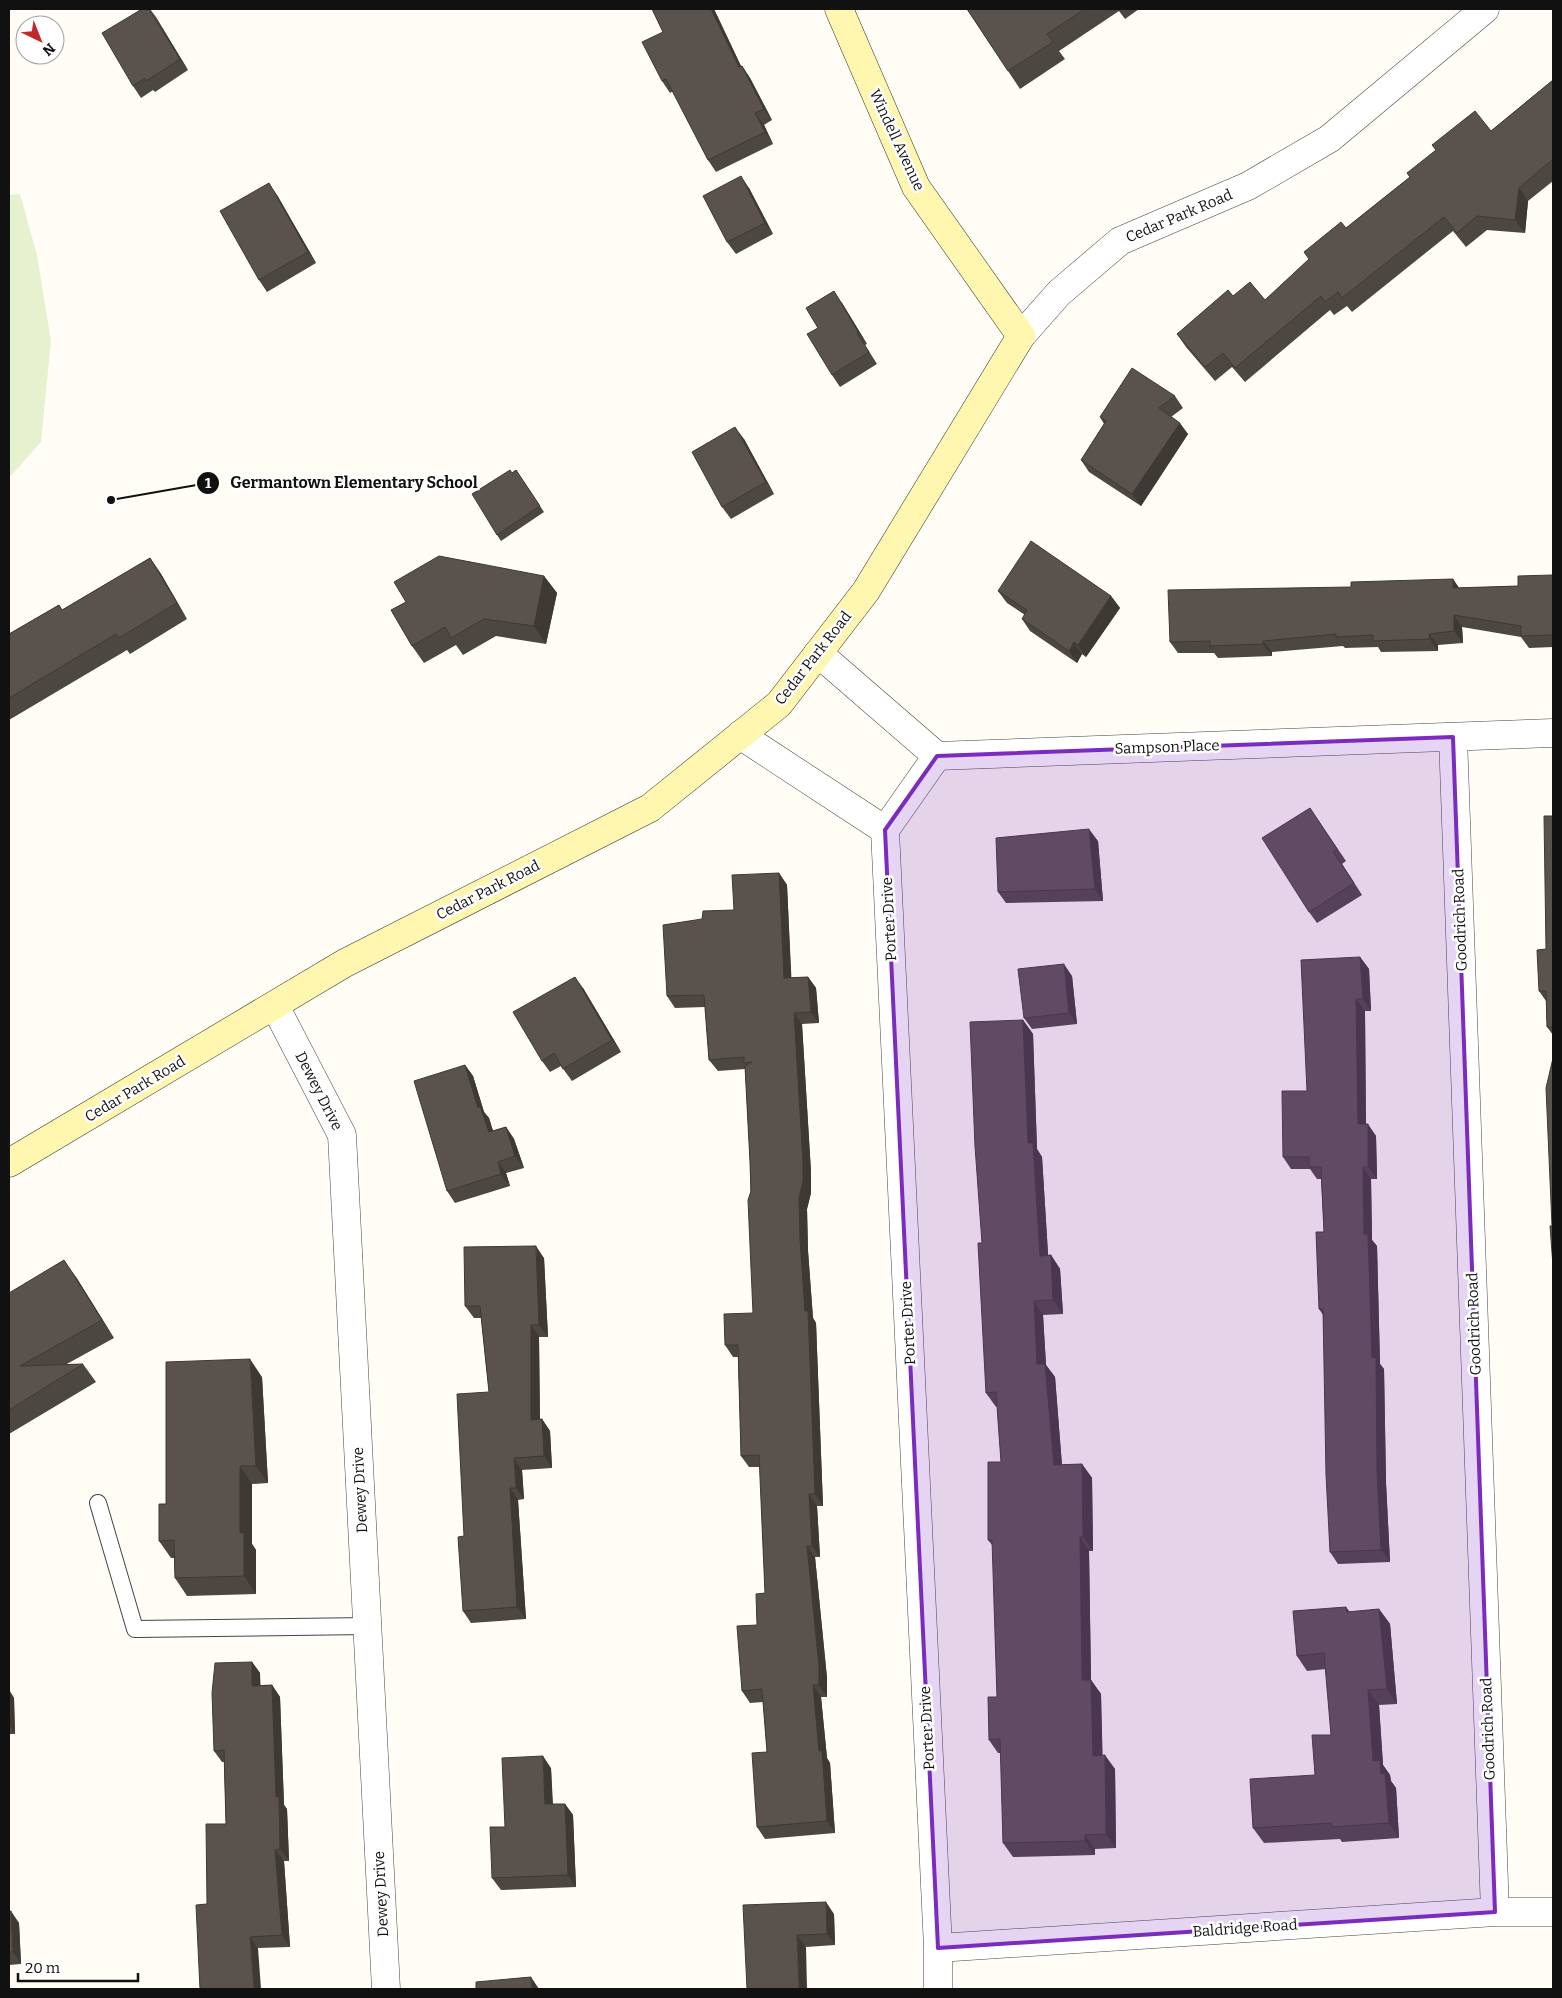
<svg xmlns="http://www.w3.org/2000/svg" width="1562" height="1998" font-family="Bitter,serif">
<rect width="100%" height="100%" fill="#fffdf5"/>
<path fill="#e6f2cf" d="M20,194l17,61 14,86 -10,101 -32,36v-283z"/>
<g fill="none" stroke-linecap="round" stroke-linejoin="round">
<g stroke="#444" stroke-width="18">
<path id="lane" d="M98,1503l37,126 232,-3"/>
</g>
<g stroke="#444" stroke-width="29">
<path id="street" d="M1021,336l38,-43 61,-52 128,-55 81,-47 156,-130
M818,653l119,103 616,-23
M740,735l145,95
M1453,737l42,1175
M885,830l53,1118v41
M885,830l52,-74
M275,1006l67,129 44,854
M938,1948l557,-36h58"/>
</g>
<g stroke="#333" stroke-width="29">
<path id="secondary" d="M9,1163l336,-200 305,-155 129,-104 87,-113 155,-255 -105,-149 -77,-178"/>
</g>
<use href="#lane" stroke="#fff" stroke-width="16"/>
<use href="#street" stroke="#fff" stroke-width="28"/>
<use href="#secondary" stroke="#fff6b0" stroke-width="28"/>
</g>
<path fill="#4d4742" d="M150,9l38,61 -33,22 -2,-2 -12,8 -8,-12z
M652,9h62l27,57h1l8,12 22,42 -8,5 9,19 -57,28 -8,-12 -35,-69 -3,2 -8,-12 1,-49z
M967,9h172l-14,10 -6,-8 -60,40 6,8 -45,30z
M1553,80v101l-25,20 -3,32 -38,-3 -21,17 -13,-16 -101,81 -5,-6 -13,9 -4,-5 -85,72 -13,-15 -17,14 -29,-34 -9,-13 56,-38 32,4 81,-72 64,-51 -3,-4 84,-42z
M749,188l24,46 -37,20 -9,-12z
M277,195l39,68 -49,29 -8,-12z
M842,303l25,41 -2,1 12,19 -37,23 -8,-12 -14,-47z
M1175,396l8,12 -12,9 17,17 -47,72 -52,-34 -8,-12 23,-36 -4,-7z
M744,439l30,55 -43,25 -9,-12z
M516,470l28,42 -43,29 -4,-6 15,-62z
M150,558l11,16 26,45 -57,35 -3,-4 -118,70v-86l50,-29 3,5z
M1553,575v72l-24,1 -8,-11 -59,-10 1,16 -25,2v6l-57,1 -3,-5 -33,1 -2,-2 -71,6v4l-54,2 -4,-5h-36l-8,-11 181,-55 102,-8 6,9 59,-2z
M544,576l13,17 -11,51 -50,-8 -33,19 -7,-10 -32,18 -12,-17 -21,-36z
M998,591l113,5 9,12 -34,49 -4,-3 -5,9 -47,-32 -8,-12 3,-4 -18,-12z
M1310,808l36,53 -4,3 20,31 -45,28 -8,-11z
M1553,816v219l-6,-8 -1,-26 -7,-10 7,-42z
M1098,841l5,60 -97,2 -8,-11z
M779,873l8,12 4,93 17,-1 8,11 3,35 -17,1 9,148v21l-4,16 1,42 5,67 3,5 7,183h-6l3,51h-5l12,121v19h-6l6,61 3,5 5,70 -70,6 -8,-12 10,-75 -4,-50 -13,1 -8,-12 23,-98 -5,-126h-11l-8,-11 -3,-99h-5l-8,-12 28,-32 -3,-151 -5,-93 -27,2 -9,-11 -4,-53 -30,1 -8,-12 35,-77 32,-9z
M1360,957l9,12 2,42h-6l1,113 10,12 1,43h-6l1,61 5,6 3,118 4,5 2,114 4,79 -52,2 -8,-12 -7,-237 -4,-6 5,-77 -3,-53h-4l-7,-10h-19l-8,-12 24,-66z
M1072,976l5,48 -45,5 -8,-11z
M583,988l38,64 -49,29 -11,-15 -11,6 -8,-11z
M1023,1020l10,14 4,115 5,8 6,98h3l9,14 3,45 -20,1 3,50 9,12 7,88 20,-1 10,14 1,73h-4l2,129 10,14 1,61 13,14 1,79 -21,1v6l-82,2 -10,-14 -2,-90h-3l-9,-13 8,-43 -4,-151 -5,-6 13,-78 -4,-56 -1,1 -10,-14 -4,-150z
M465,1065l8,11 11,36 5,6 4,13 13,-4 8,12 10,29 -18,5 4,13 -55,17 -8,-12z
M544,1258l4,79h-9l1,83 2,-1 8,12 2,37 -30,2 2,29 -6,1 8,119 -55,4 -8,-12 26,-219 -8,-74h-7l-9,-12z
M76,1277l38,61 -49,27 18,-1 13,18 -87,52v-141z
M262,1377l6,106 -16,1v60l4,6v44l-69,2 -12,-18 -1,-20h-3l-12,-17 7,-37z
M1346,1607l4,5 29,-3 11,15 7,80 -18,1 4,60 7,10 1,6 5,7 3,50 -57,4 -2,-3 -76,4 -11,-15 62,-53 16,-40 -5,-66 -19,2 -10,-15z
M252,1662l8,11v12h12l8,12 4,108 3,4 2,52h-5l6,86 -32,1 -51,-44 19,-80 -2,-62h-2l-8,-11z
M9,1690l5,8 1,36h-6z
M551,1768l2,36h12l8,11 3,72 -75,3 -9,-12 13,-51z
M743,1905l91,9 1,31 -29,2z
M9,1911l10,12 2,41 -12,1 1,14h-1z"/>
<path fill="#3f3936" d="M150,9l6,8 32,53 -8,-11z
M711,9h3l33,70 -8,-12z
M742,66l8,12 22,42 -8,-11z
M755,113l9,12 9,19 -8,-12z
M741,176l8,12 24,46 -8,-11z
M269,183l8,12 39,68 -8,-11z
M1519,188l9,13 -3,32 -10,-13z
M834,291l8,12 25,41 -9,-12z
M1180,423l8,11 -47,72 -9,-12z
M735,427l9,12 30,55 -8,-12z
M150,558l11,16 26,45 -10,-16z
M544,576l13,17 -11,51 -12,-18z
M1453,579l8,12 -8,-3z
M1111,596l9,12 -34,49 -8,-12z
M1454,615l8,12 1,16 -9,-12z
M1429,634l9,11v6l-8,-12z
M1263,641l9,11v4l-9,-12z
M1074,642l8,12 -5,9 -8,-12z
M1089,829l9,12 5,60 -8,-12z
M1333,852l9,12 20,31 -8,-12z
M779,873l8,12 5,105 -8,-12z
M1360,957l9,12 2,42 -8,-12z
M1064,964l8,12 5,48 -8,-11z
M575,977l8,11 38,64 -9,-12z
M808,977l8,11 3,35 -8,-11z
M1356,999l9,12 1,125 -8,-12z
M794,1013l8,11 9,148v21l-4,16 1,42 5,67 3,5 7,183 -8,-12 -15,-254z
M1023,1020l10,14 4,115 5,8 7,112 -9,-13 -12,-113z
M465,1065l8,11 11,36 5,6 8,26 -8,-12 -11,-24z
M1368,1124l8,12 1,43 -9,-12z
M506,1127l8,12 10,29 -9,-12z
M498,1162l8,11 4,13 -9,-12z
M1363,1167l8,12 1,61 5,6 3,118 4,5 2,114 4,79 -9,-12 -17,-316z
M536,1246l8,12 4,79 -9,-12z
M1051,1255l9,14 3,45 -10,-14z
M64,1260l12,17 38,61 -12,-18z
M1034,1301l9,14 3,50 9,12 8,102 -9,-14 -17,-101z
M531,1325l8,12 1,95 -9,-12z
M250,1359l12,18 6,106 -12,-17z
M542,1419l8,12 2,37 -8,-12z
M514,1458l8,12 2,29 -8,-11z
M1082,1464l10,14 1,73 -10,-14z
M240,1466l12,18v60l4,6v44l-12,-18 -4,-43z
M510,1488l8,12 8,119 -9,-12z
M809,1494l8,12 3,51 -8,-11z
M1080,1537l9,14 2,129 10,14 2,76 -10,-14 -11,-76z
M807,1546l8,11 12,121v19l-8,-12z
M1379,1609l11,15 7,80 -10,-15z
M252,1662l8,11 1,24 -9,-11z
M272,1685l8,12 4,108 3,4 2,52 -9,-12 -4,-52z
M813,1685l8,12 6,61 3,5 5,70 -8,-12 -8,-70z
M9,1690l5,8 1,36 -6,-10z
M1368,1690l11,15 4,60 7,10 1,6 5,7 3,50 -10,-15 -16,-62z
M1105,1755l10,14 1,79 -10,-14z
M543,1756l8,12 2,48 -8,-12z
M565,1804l8,11 3,72 -8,-12z
M1085,1835l10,14v6l-10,-14z
M275,1850l9,11 6,86 -8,-12z
M826,1902l8,12 1,31 -8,-11z
M11,1911l8,12 2,41 -8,-12z
M797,1935l9,12 1,42h-8z
M250,1937l8,11 3,41h-7z
M9,1964v1l1,14 -1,-2z
M531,1977l8,12h-7z"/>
<path fill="#5a524d" stroke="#3f3936" d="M142,9h7l31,50 -34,22 -1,-3 -12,8 -31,-53z
M652,9h59l28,58 3,-1 22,43 -9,4 10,19 -57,28 -42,-81 -4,2 -20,-39 21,-10z
M967,9h118l-38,25 6,8 -45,29z
M1553,80v79l-34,29 -4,32 -38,-4 -20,17 -13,-16 -102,81 -4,-6 -13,10 -4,-6 -86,72 -12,-15 -18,14 -28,-33 51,-44 5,6 17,-14 15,18 44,-41 -5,-7 37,-30 5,6 64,-51 -3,-4 29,-23 -4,-5 43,-34 16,20z
M741,176l24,47 -38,19 -24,-46z
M269,183l39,69 -49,28 -39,-69z
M834,291l24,41 -1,1 12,19 -37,23 -25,-41 11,-6 -12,-20z
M1132,368l43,28 -16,12 21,15 -48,71 -51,-34 25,-39 -6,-4z
M735,427l31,55 -44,25 -30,-55z
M510,470l2,3 4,-3 24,36 -43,29 -25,-41z
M1031,541l80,55 -33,49 -4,-3 -5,9 -47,-32 5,-9 -29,-19z
M439,556l105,20 -10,50 -50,-7 -33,19 -6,-11 -33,19 -21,-36 15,-8 -12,-20z
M150,558l27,45 -58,35 -3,-4 -107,64v-64l50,-29 3,5z
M1553,575v60l-32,1v-10l-67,-11v16l-25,3 1,5 -57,2v-6l-37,2v-3l-73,7v3l-53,2v-5l-40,1 -2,-52 183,-3v-5l102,-3v9l65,-2v-10z
M1310,808l27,41 -4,3 21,31 -45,29 -47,-74z
M1544,816h9v211h-6l-1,-36h-7l-2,-41 9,-1z
M1089,829l6,60 -97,3 -2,-54z
M779,873l5,105 24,-1 3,35 -17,1 9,148v20l-4,17 1,42 5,71h3l7,183h-6l3,52h-5l12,120v19h-6l6,66h3l5,70 -70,6 -5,-74 15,-1 -5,-63 -20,2 -5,-65 20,-1 -1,-31 9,-1 -6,-138 -18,1 -3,-111h-13l-1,-31 29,-1 -5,-113 3,-9 -1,-29 -5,-96 7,-4 -8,1v-6l-35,3 -5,-65 -37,1 -4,-71 39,-6 1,-8 31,-1 -2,-35z
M1360,957l3,42h-7l2,125h10v43h-5l1,67h4l4,124 4,-1 1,114 4,79 -51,2 -4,-78 -3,-165h-4l-3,-77h8l-3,-65h-12v-10h-26l-1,-66h25l-6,-131z
M1064,964l5,49 -45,5 -6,-49z
M575,977l37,63 -49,29 -9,-16 -12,8 -29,-49z
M1023,1020l5,123h5l7,113 11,-1 2,45 -19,1 3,63h8l9,101 28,-1 1,73h-3l2,143h9l2,76 12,-1 1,79 -21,1v6l-82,2 -3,-104 -11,1 -1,-43h9l-5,-157h-4v-78h13l-5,-70 -10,1 -8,-150h4l-7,-97 -5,-124z
M1553,1058v208l-3,-40h2l-6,-138z
M465,1065l13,43 2,-2 9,26 17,-5 9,29 -17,6 3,12 -54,17 -33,-110z
M536,1246l3,79h-8v95l11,-1 2,37 -30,2 2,30h-6l7,119 -54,4 -5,-74 6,-1 -7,-142 32,-2 -9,-86h-15l-1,-59z
M64,1260l38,60 -82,46 63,-2 -74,46v-117z
M250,1359l6,107h-16v67h4v43l-69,2 -1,-38 -15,1v-37h7v-142z
M1346,1607l1,5 32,-3 8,80 -19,1 5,71 7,-1 1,14 4,-1 4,50 -57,4 -1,-4 -78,5 -3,-49 65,-4 -3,-40h19l-7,-82 -27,3 -4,-45z
M252,1662v24l20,-1 4,112h3l1,52 -5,1 7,85 -32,2 4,52h-54l-4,-84 11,-1 -1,-80h20l-2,-74 -10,1 -2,-58 3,-30z
M543,1756l2,48h20l3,71 -76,3 -2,-51h15l-3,-69z
M826,1902l1,32 -30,1 2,54h-52l-4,-84z
M9,1911h2l2,41h-4z
M531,1977l1,12h-56v-7z"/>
<path fill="#7b2cbf" fill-opacity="0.2" stroke="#7b2cbf" stroke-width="4" stroke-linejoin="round" d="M1453,737l42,1175 -557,36 -53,-1118 52,-74z"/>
<g text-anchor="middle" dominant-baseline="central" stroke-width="5" stroke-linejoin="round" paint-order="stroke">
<g font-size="15" fill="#111" stroke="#fff">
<text transform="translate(897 140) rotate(65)">Windell Avenue</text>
<text transform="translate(1179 216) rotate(-23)">Cedar Park Road</text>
<text transform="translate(813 658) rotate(-52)">Cedar Park Road</text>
<text transform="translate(1167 747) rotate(-2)">Sampson Place</text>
<text transform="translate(488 890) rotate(-27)">Cedar Park Road</text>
<text transform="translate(889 919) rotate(-93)">Porter Drive</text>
<text transform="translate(1460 920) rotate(-92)">Goodrich Road</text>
<text transform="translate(135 1089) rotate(-31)">Cedar Park Road</text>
<text transform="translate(319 1091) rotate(63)">Dewey Drive</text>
<text transform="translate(908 1323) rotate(-93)">Porter Drive</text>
<text transform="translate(1474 1324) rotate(-92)">Goodrich Road</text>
<text transform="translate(360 1490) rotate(-93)">Dewey Drive</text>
<text transform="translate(927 1728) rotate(-93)">Porter Drive</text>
<text transform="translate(1488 1729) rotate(-92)">Goodrich Road</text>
<text transform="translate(381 1894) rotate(-93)">Dewey Drive</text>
<text transform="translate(1245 1928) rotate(-4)">Baldridge Road</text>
</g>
</g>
<path fill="none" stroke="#111" stroke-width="2" d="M111 500L208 483"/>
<g fill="#111" stroke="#fff" stroke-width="2">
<circle cx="111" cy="500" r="5"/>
<circle cx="208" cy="483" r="12"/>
</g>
<g font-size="15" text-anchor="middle" font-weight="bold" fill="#fff">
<text x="208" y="488">1</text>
</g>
<g font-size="16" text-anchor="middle" font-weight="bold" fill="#111" stroke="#fff" stroke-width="5" stroke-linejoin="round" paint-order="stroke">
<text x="354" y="488">Germantown Elementary School</text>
</g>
<rect width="1562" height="1998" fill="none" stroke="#111111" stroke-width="20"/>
<g transform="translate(40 40) rotate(137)"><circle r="24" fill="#ffffff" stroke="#a0a0a0"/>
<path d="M0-4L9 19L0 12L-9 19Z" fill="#c4262e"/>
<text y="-8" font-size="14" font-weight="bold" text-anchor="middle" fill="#111111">N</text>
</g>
<path d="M18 1973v8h120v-8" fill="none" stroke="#111111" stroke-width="2.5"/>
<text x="25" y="1973" font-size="15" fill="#111111" stroke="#ffffff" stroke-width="4" paint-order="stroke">20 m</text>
</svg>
